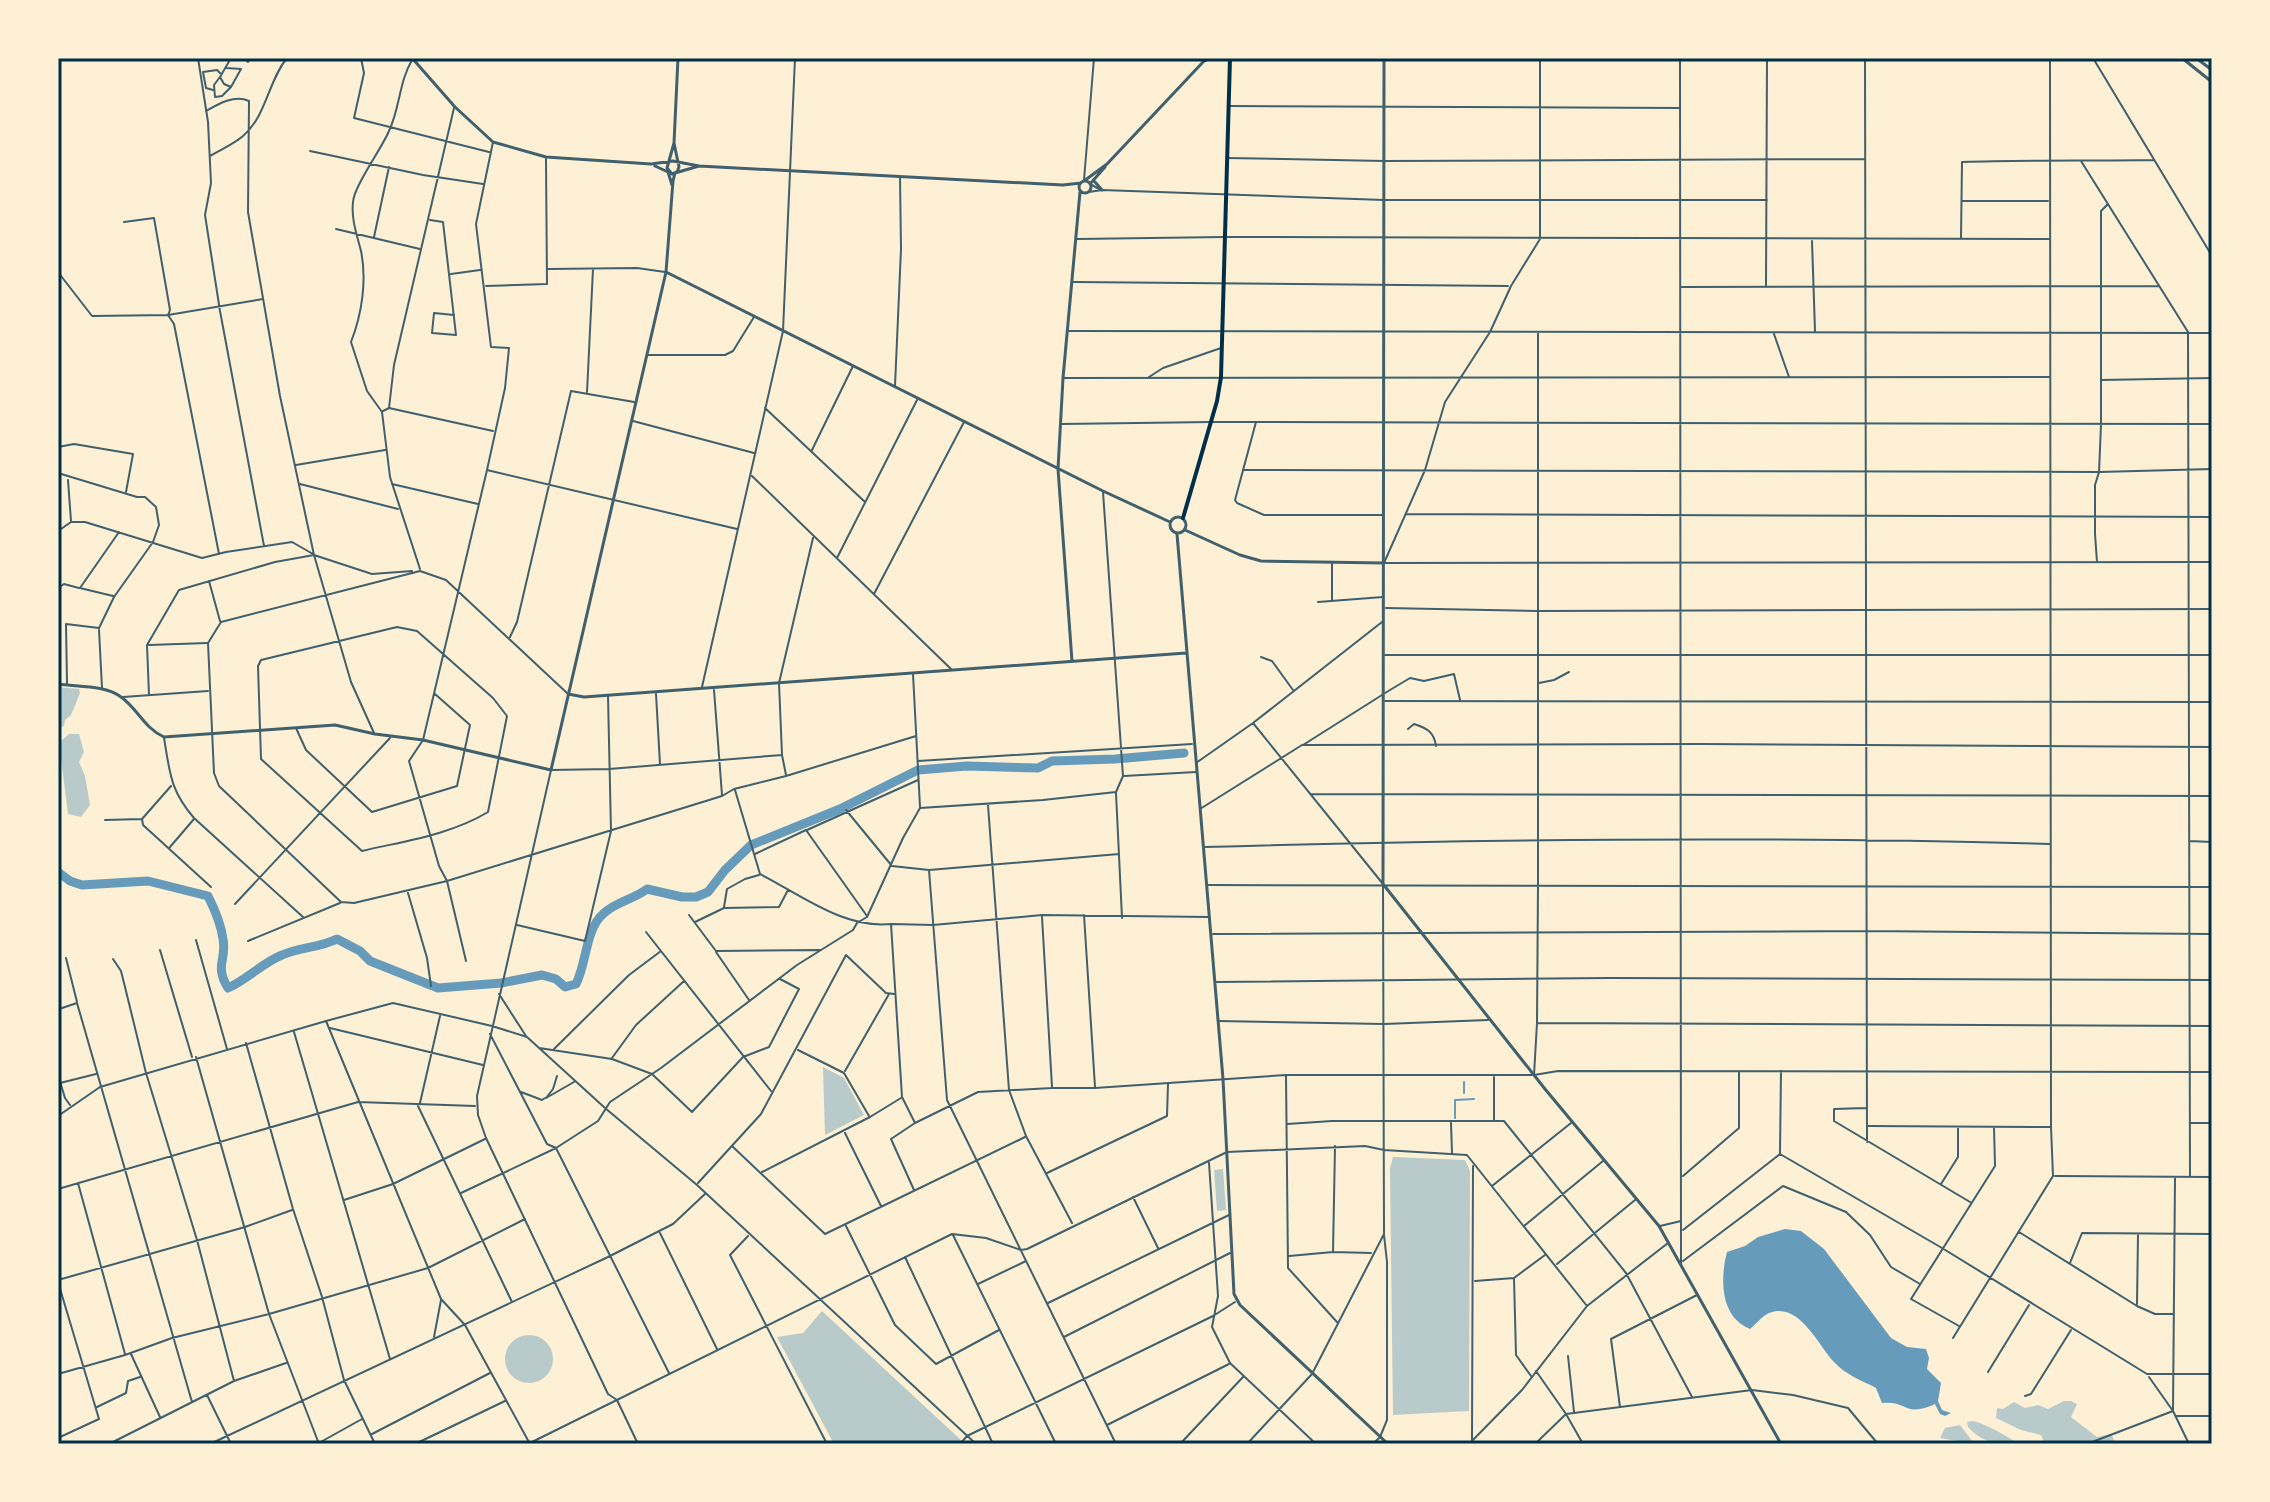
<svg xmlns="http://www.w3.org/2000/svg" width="2270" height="1502" font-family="'IBM Plex Serif',serif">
<rect width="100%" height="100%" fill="#fdf0d5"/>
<path fill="#b9caca" d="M58,687l21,2 1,4 -9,22 -6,5 -1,6 -4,1 -2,-3z
M69,734h10l5,18 -5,10 6,14 5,29 -9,12 -13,-3 -8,-64v-8z
M823,1067l21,11 20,37 -39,20z
M1393,1157l72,3 5,11 -1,240 -76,4 -3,-247z
M1223,1169l3,41 -9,1 -3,-41z
M822,1311l140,130 -2,3h-126l-57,-107 26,-4z
M505 1359a24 24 0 1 1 48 0a24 24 0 1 1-48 0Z
M2064,1401h7l6,3 -6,13 26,20 14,-3 5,10h-71l-4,-9 -20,-5 -25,-12 1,-10 6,1 11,-7 11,6 13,-3 10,4z
M1973,1421c16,4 33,15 46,23 -22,0 -35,0 -51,-17l-1,-5z
M1960,1425l12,16 -2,2 -30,-5 5,-10z"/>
<path fill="#669bbc" d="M1785,1229l16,2 23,18 67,89 16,9 19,2 3,9 -2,11 14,14 -3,18 4,9 9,3 -6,3 -5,-2 -5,-10c-31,14 -27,-4 -53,-1l-6,-15c-15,-8 -30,-13 -42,-26 -16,-17 -35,-61 -65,-49 -7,3 -14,12 -19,16 -30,-12 -30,-50 -23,-77l18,-6 13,-9z"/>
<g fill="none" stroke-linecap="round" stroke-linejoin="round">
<path stroke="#669bbc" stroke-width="2" d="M1464,1082v11
M1455,1118v-18l19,-1"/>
<path stroke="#669bbc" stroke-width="9" d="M58,872l12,9 12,4 66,-4 60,15c7,14 13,28 15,43 4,21 -9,26 5,49 20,-9 34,-25 54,-33 18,-8 37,-7 55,-16l23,12 10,10 68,27 63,-5 41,-8 14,4 9,8 11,-3c11,-21 9,-54 27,-70 13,-13 30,-14 44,-25l35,8h14l12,-5 17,-22 26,-25 89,-36 78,-39 49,-4 71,2 14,-7 63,-2 69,-6"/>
<path stroke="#3f606c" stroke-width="2" d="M1332,563v38
M1318,602l65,-5
M1385,693l25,-15 14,3 30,-7 6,26
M1408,729l6,-5c13,4 20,8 22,22"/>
<path stroke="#3f606c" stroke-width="2" d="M198,58l10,64 3,61 -6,32 15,96 44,235
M244,58l4,4 2,-4
M361,58l3,15 -10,45 135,34
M1540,58v181l-29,47 -21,46 -45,70 -20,68 -41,93 828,-1
M1680,58l1,1205
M1865,58l2,1084
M2093,58l119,198
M412,60c-13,22 -12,48 -23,71 -7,17 -35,55 -36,71 -2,17 4,33 8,49 6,29 1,63 -10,91l16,49 15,21 8,65 30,92
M226,68l15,1 -10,18 -7,-3 -4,-7 11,-19
M220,77l-6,8 1,12 7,-1 9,-9
M213,90l-7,-2 -3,-16 14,-2 3,3
M1229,106l450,2
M206,111c12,-7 29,-17 43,-10l-1,111 32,184 34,159 37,127 23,51
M310,151l113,24 60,9
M210,156c10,-6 24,-12 33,-20 24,-21 25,-55 44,-78
M1227,158l157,3 481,-2
M2081,161l107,171 2,845
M1084,180l10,-122
M1090,184l11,6
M1089,192l13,-2 282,10h383
M1963,201h85
M430,220l13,2 13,113 -24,-2 2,-20 20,2
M124,222l30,-4 16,92 -2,5 95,-16
M336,229l84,20
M374,237l15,-70
M1961,238l1,-76c64,-2 128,-1 192,-2
M1077,239l147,-2 825,2
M1812,241l3,90
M548,269l89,-1 28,4
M58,272l34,44 76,-1 6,9 45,230
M451,274l29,-4
M1073,282l435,4
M1766,285l1,-227
M486,286l61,-2 -1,-125
M1682,287l477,-1
M1069,331l1143,2
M1538,332v553l-1,138 -3,52 24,-4 654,1
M1774,334l15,43
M648,355h77l8,-4 21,-34
M1149,377l14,-9 58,-20
M1064,378l985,-1
M2101,380l111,-2
M895,386l6,-137 -1,-73
M587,392l6,-123
M389,408l5,-43 60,-257
M765,408l100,94
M383,411l6,-3 104,23
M633,421l121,32
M1256,422l-21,78 2,3 27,12h119
M1061,424l150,-2 1001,2
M58,447l16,-3 59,10 -7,38
M812,450l41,-84
M296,465l89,-15
M487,470l250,59
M1243,470l856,2 113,-3
M58,473l79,24h8l11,10 3,18 -6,17 -39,55 -15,31 -33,-4 1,60
M752,476l199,193
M68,480l3,41
M300,484l98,25
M392,484l86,20
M1406,514l806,3
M61,529l10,-7h14l117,36 24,-6 66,-10 21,12
M837,558l80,-158
M2097,562l-2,-28v-49l4,-13 2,-47v-214l7,-7
M209,581l11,40
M58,588l6,-4 15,4
M874,594l90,-172
M113,596l-33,-8 39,-56
M1386,608l151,3 675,-2
M397,627l20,4 76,67 14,18 -19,96c-38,23 -84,29 -126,39l-101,-92 -3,-93 3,-6z
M99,630l3,58
M510,637l7,-15 54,-231 63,11
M149,645l58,-2
M1385,655h827
M1261,657l11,4 21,29
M913,674l7,133
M1539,683l15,-3 15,-8
M702,687l81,-356 12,-273
M714,690l8,105
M567,693l-121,-113 -26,-9 -199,51 -13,21 6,130 5,13 122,116 13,1 93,-22 275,-85 12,-7 52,-13 130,-40
M656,694l4,70
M149,695l-2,-50 32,-55 96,-28 39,-7 58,19 40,-3
M123,697l85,-6
M1385,701l827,1
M296,728l10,22 66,62 85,-26 13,-61 -35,-31
M164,738c6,35 6,52 30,80l109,99
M1303,745l79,-50
M918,761l274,-17
M1196,763l57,-40 129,-101
M786,775l-4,-20 -3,-72 34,-145
M1124,776l72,-4
M735,790l25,84c41,21 84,55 131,50l11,173 13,26 63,-31 74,-4h43l191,-13h246
M1116,793l6,125
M1310,794l902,2
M988,805l21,285 17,46 46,87
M1200,809l102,-64 399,-1 511,3
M846,810l46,56 37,4 190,-16
M142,819l1,6 68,62
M105,820l37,-1 29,-33
M807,830l111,-50
M2189,841l23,1
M170,847l24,-28
M1204,847c282,-8 564,-11 846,-3
M755,854l51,-24 61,86
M929,870l18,230 169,344
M1207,885l1005,2
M408,893l19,65 4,28
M235,904l155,-166
M724,907l3,-18 18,-10 14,-4
M689,915l27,36 104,-1
M1084,915l11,172
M1042,917l10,170
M695,922l29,-14 55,-1 9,-17
M892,924l41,1 109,-10 167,2
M517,925l68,16 26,-110 -3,-135
M646,932l125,159
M1213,934l653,-3 346,3
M196,940l31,109
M248,941l92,-38
M160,950l32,107
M716,952l33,48
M66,958l11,44
M113,959l8,12 4,16 21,86 51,167 37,141
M466,961l-19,-80 -8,-15 -30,-105 14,-21 64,-270 18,-82 4,-40 -18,-1 -15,-123 17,-82
M1216,982l392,-4 604,2
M499,994l27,42
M58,1013l1,-4 18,-6 115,399
M326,1021l67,-18 99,23 35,11 78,71 92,77 279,259
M1219,1021l165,3 104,-4
M1537,1023l675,3
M330,1028l153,37
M294,1032l96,327
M490,1034l57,110 9,4 113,225
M246,1043l47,166 29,88 22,83 31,64
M539,1048l73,11 40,15 40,38 51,-55 26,-10 30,-58 -19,-10
M554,1049l75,-74 32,-24
M798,1050l46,23 25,43
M196,1057l73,257 50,130
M612,1058l24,-33 48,-44
M845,1071l44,-77
M58,1075l7,23 5,7
M557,1076l-4,13 -7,9 28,-16
M1286,1076l2,192 49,54
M60,1083l36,-9
M521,1092l21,8 3,-2
M420,1103l20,-87
M418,1106l94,196
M1866,1108l-32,1v12l136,81
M58,1116l42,-29 226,-66 115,278 24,26 65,119
M1494,1121v-44
M1451,1123l1,30
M2190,1123h22
M1287,1124l45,-3h172l122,152 66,124
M1868,1126l182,1
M845,1133l36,73
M732,1146l93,88 200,-97
M1780,1153l1,-82
M1209,1163l9,133 -6,31 18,36 86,81
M762,1172l108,-55 31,-19
M1047,1173l120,-57 1,-32
M1683,1176l56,-48v-56
M2055,1176l157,1
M78,1183l47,171
M698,1183l63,-69 85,-159 40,38 8,1
M1941,1184l17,-27v-29
M1492,1186l79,-63
M58,1189l300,-87 117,4
M914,1190l-23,-51 24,-16
M461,1193l95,-45 42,-27 12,-19 51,-34 136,-103 56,-35 4,-7 10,-6 36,-79 17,-30 123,-8 73,-8 7,-16 -20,-284
M1133,1197l25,51
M344,1200l49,-16 92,-45
M846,1226l49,99 41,39 63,-34
M1524,1226l79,-65
M1660,1226l21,-5
M1683,1230l97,-76 162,94 205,126h65
M2019,1232l118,74 18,8h18
M660,1233l57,116
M953,1235l103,209
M748,1236l-18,19 97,189
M1333,1252l2,-106
M1289,1256l44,-4 38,1
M905,1257l88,187
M1683,1261l100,-75 63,26 24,23 21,32 29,17
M2070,1263l12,-30 130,1
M1557,1264l78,-64
M1514,1278l2,77 15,21
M58,1280l187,-53 47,-17
M1475,1281l39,-3 31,-23
M58,1282l41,137 -41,19
M978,1284l48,-23
M1048,1303l181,-88
M2137,1304l1,-69
M1959,1326l-48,-27 84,-133 -1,-39
M434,1337l7,-37
M1064,1337l166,-84
M1953,1338l100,-162 -2,-49 -1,-1069
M131,1354l29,63
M1568,1356l6,56
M1536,1371l30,43 17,30
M1988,1372l41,-67
M58,1374l67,-19 47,-17 97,-24 159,-46 97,-49
M2149,1377l24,34 16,33
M207,1395l24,49
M2025,1396l6,-2 40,-64
M97,1407l29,-14 2,-12 12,-4
M1620,1407l-9,-68 86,-44
M2176,1416h36
M1107,1425l122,-61
M372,1434l118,-61
M1472,1440l1,-274
M109,1444l125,-63 52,-18
M210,1444l398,-187 65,-33 32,-30
M317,1444l45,-25
M415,1444l90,-43
M528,1444l424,-210 34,4 35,12 6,-1 200,-97 138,-6 19,4 83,5 120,151
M638,1444l-21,-44 -9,-6 -122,-256 -8,-23 -1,-19 74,-326 58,-1 173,-14
M960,1444l7,-8 246,-120 22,-14
M1180,1444l63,-67
M1247,1444l65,-70 72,-140 -1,-350 -130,-161
M1373,1444l7,-7 7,-17v-158l-3,-27
M1469,1444l53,-54 65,-84 81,-63
M1535,1444l31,-30 186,-24 41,5 55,13 30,36
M2087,1444l86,-33 2,-234"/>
<path stroke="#3f606c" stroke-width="3" d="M412,58l43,49 38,35 53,15 105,7 22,-3 26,5 364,19 18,-2
M1384,58l-1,826 162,205 114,137 122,218
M2182,58l30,24
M2196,58l16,12
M674,143l5,24 -2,5 -5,2 -5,-6 7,-25 4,-85
M655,166l13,6 4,13
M1079 187a6 6 0 1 1 12 0a6 6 0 1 1-12 0Z
M1084,181l23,-17 97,-103
M1095,182l7,8
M1090,184l15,-17
M666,272l437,219 67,31
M1170 525a8 8 0 1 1 16 0a8 8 0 1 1-16 0Z
M1185,530l55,25 21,6 123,2
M1177,534l46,545 11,215 6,11 148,139
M1072,661l-14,-192 5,-91 17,-186
M58,684c20,3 47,1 63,13 17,12 23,31 43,40l171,-12 40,9 48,6 128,30 115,-498 7,-91 2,-8 24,-7
M568,694l16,3 602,-44"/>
<path stroke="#003049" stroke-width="4" d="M1205,60l4,-2
M1183,518l34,-117 4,-24 9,-319"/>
</g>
<rect width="2270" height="1502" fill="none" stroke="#fdf0d5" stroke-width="120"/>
<rect x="60" y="60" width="2150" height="1382" fill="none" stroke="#003049" stroke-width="3"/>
</svg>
